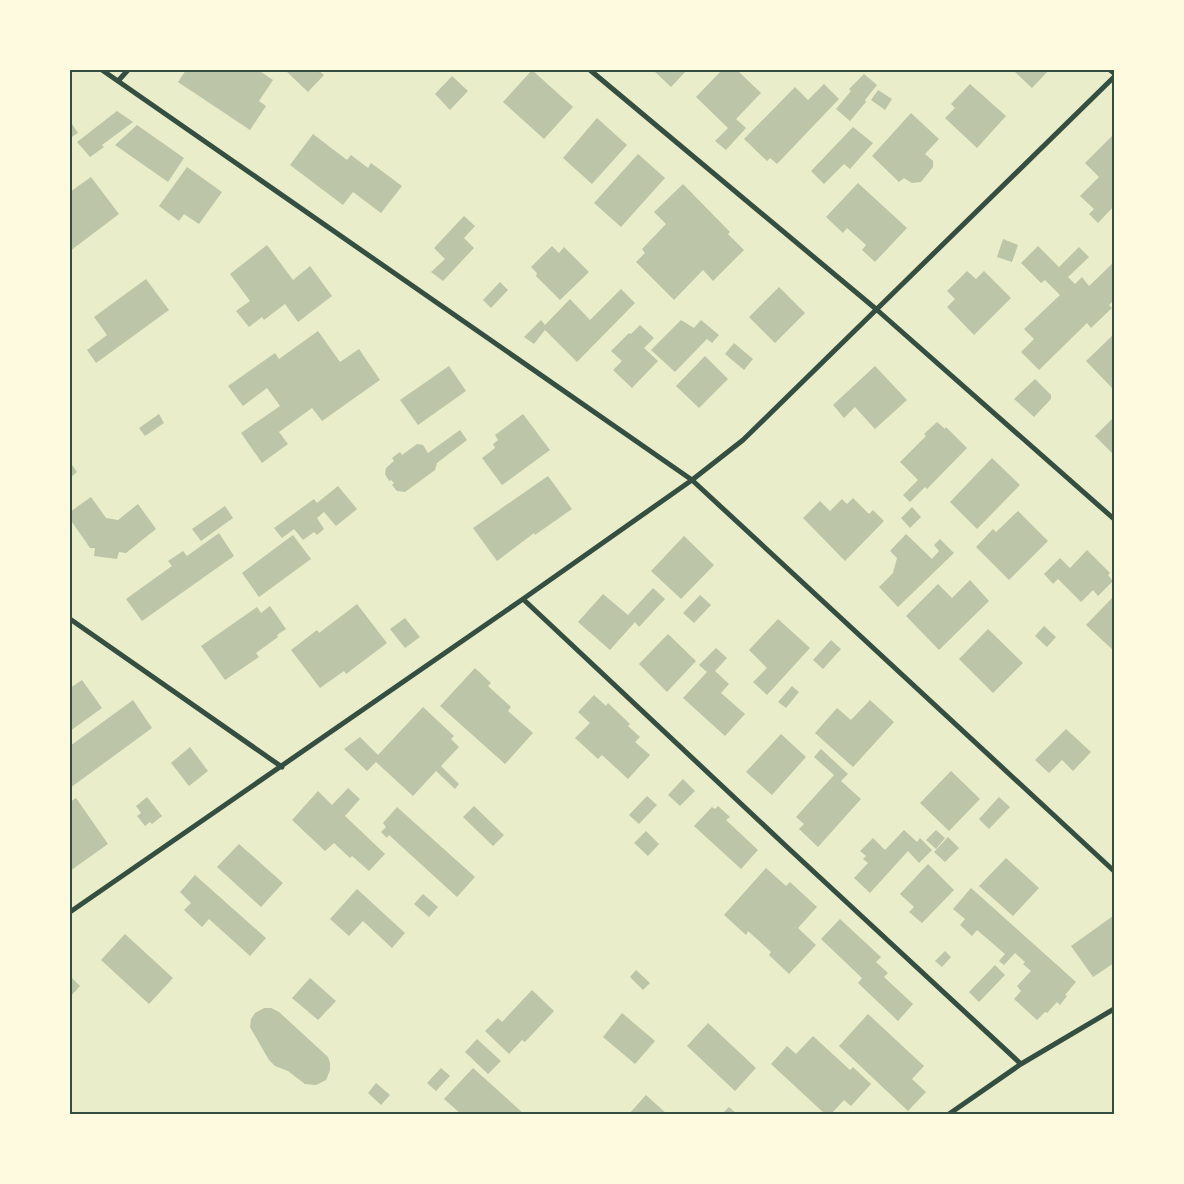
<svg xmlns="http://www.w3.org/2000/svg" width="1184" height="1184" font-family="'Open Sans',sans-serif">
<rect width="100%" height="100%" fill="#e9edc9"/>
<path fill="#bcc5a7" d="M186,70h72l15,10 -14,21 7,5 -16,24 -72,-48z
M285,70h33l6,5 -16,17z
M532,70l41,37 -29,32 -41,-37z
M653,70h34l-16,17z
M722,70h15l24,23 -25,26 10,9 -20,22 -11,-9 13,-13 -32,-31z
M1016,70h33l-17,18 -17,-16z
M864,74l13,11 -12,15 1,2 -16,19 -14,-12 15,-18 -2,-2z
M452,76l16,15 -18,19 -15,-16z
M824,84l15,15 -62,65 -7,-6 -3,3 -23,-22 51,-52 13,13z
M970,84l36,32 -29,32 -32,-30 10,-10 -4,-4z
M878,90l14,9 -7,11 -14,-10z
M117,111l16,11 -31,23 2,2 -14,10 -13,-15z
M911,113l28,26 -14,15 8,7v6l-12,15 -9,1 -8,-5 -5,4 -27,-26z
M597,118l30,27 -35,39 -29,-26z
M70,121l8,12 -8,5z
M137,125l47,33 -16,24 -53,-37z
M853,127l20,16 -23,26 -6,-5 -20,20 -13,-13z
M313,134l34,26 4,-5 17,13 3,-5 31,23 -21,27 -28,-21 -10,13 -53,-40z
M1114,134v72l-16,17 -9,-9 5,-5 -14,-13 19,-19 -14,-14z
M638,154l27,24 -44,49 -27,-24z
M187,167l35,25 -23,32 -15,-10 -5,7 -20,-15z
M91,177l28,37 -49,37v-59z
M858,183l49,45 -32,34 -13,-12 4,-5 -19,-17 -4,5 -17,-16z
M683,184l47,48 -2,2 16,16 -31,31 -10,-11 -29,30 -38,-38 9,-9 -3,-4 24,-25 -12,-12z
M464,216l11,10 -11,12 10,10 -31,33 -12,-9 14,-13 -11,-11z
M1003,239l15,6 -6,17 -15,-5z
M267,245l26,35 17,-14 22,30 -34,26 -13,-18 -21,16 -2,-3 -13,10 -13,-16 14,-10 -20,-27z
M552,246l7,7 5,-6 25,25 -29,28 -24,-24 1,-3 -6,-6z
M1038,246l21,21 20,-20 10,10 -21,20 7,7 7,-7 7,9 25,-24v38l-5,5 3,3 -21,20 -4,-5 -48,47 -18,-18 13,-13 -10,-10 36,-34 -15,-15 -4,3 -20,-20z
M967,271l9,8 8,-8 27,27 -37,37 -27,-28 8,-8 -8,-8z
M146,279l23,31 -73,53 -9,-13 20,-15 -13,-18z
M500,282l8,8 -17,18 -8,-8z
M779,287l26,26 -30,30 -26,-26z
M621,289l14,14 -58,59 -32,-32 -11,14 -10,-7 17,-17 4,5 25,-26 20,21z
M681,320l13,8 7,-8 18,15 -7,8 -5,-4 -32,33 -24,-22z
M640,325l14,13 -10,10 14,13 -26,27 -19,-18 9,-9 -11,-10 18,-18 2,1z
M318,331l22,31 19,-13 21,31 -58,41 -10,-13 -33,24 9,12 -26,19 -21,-30 39,-27 -13,-18 -24,18 -15,-20 47,-33 4,6z
M1114,334v56l-28,-29z
M734,343l19,16 -9,11 -19,-16z
M705,356l23,23 -29,29 -23,-22z
M449,366l17,25 -48,34 -18,-25z
M875,366l32,34 -32,29 -20,-22 -11,11 -11,-13z
M1035,379l16,16v4l-17,18 -20,-18z
M159,414l5,9 -19,13 -6,-8z
M523,414l27,36 -48,35 -20,-27 13,-10 -2,-4 5,-4 -3,-5z
M1114,417v38l-19,-19z
M937,422l8,7 1,-2 21,21 -40,41 -2,-2 -15,15 -7,-7 15,-15 -18,-18 26,-26 -2,-2z
M460,430l7,10 -30,23 -2,7 -30,22 -8,-1 -5,-6 2,-2 -3,-3 -2,1 -4,-7 1,-6 8,-7 -2,-3 8,-6 2,3 15,-11 6,1 5,8z
M992,458l28,27 -43,44 -27,-27z
M70,462l7,10 -7,6z
M548,476l24,33 -37,26 -1,-2 -37,28 -24,-33z
M338,486l19,23 -21,17 -12,-14 -7,6 7,11 -7,6 -3,-3 -11,8 -9,-11 -12,9 -8,-10 40,-29 3,4z
M91,497l15,21 12,2 20,-16 18,25 -30,24 -7,-1 -2,7 -23,-3 1,-8h-5l-20,-29v-7z
M853,498l16,16 4,-4 11,11 -39,40 -42,-43 17,-17 10,10 12,-12 5,5z
M225,506l8,12 -32,23 -9,-12z
M912,507l9,10 -11,11 -9,-10z
M1018,511l30,30 -39,39 -33,-33 17,-18 3,3z
M219,533l15,23 -92,65 -16,-22 46,-33 -4,-5 15,-10 4,5z
M906,534l26,25 7,-8 -5,-6 6,-6 14,14 -56,54 -19,-20 14,-14 4,-15 -7,-7z
M293,535l18,24 -52,38 -17,-24z
M684,536l30,29 -33,34 -30,-28z
M1087,550l23,23 -2,2 5,6 -15,15 -5,-6 -12,12 -23,-23 -5,5 -9,-10 16,-16 10,10z
M970,580l19,21 -50,49 -33,-34 32,-32 14,14z
M653,588l12,11 -26,28 -4,-5 -25,28 -32,-28 25,-28 25,21z
M700,595l11,10 -17,18 -11,-10z
M1114,596v55l-28,-26z
M357,604l30,39 -41,31 -2,-3 -24,17 -29,-38 26,-20 2,3z
M270,606l16,23 -9,6 1,2 -22,16 3,4 -34,23 -24,-34 56,-39 4,6z
M405,618l15,19 -15,11 -15,-19z
M778,619l32,29 -43,47 -14,-13 14,-14 -18,-18z
M1044,626l12,11 -9,10 -12,-11z
M988,629l35,34 -30,30 -34,-34z
M668,634l28,27 -29,31 -28,-28z
M831,640l10,9 -18,20 -10,-9z
M716,648l11,10 -12,13 14,13 -8,9 24,21 -20,22 -42,-38 24,-26 -8,-7z
M475,668l16,15 -3,3 23,21 -3,4 25,22 -28,31 -65,-58z
M82,680l20,28 -32,23v-43z
M792,686l7,6 -13,16 -8,-6z
M594,695l12,11 2,-3 22,21 -2,2 12,11 -5,5 15,13 -22,24 -26,-24 -4,4 -23,-21 15,-15 -12,-11z
M133,700l19,28 -82,60v-42z
M870,700l24,22 -41,45 -38,-34 22,-25 14,12z
M423,707l31,29 -3,3 8,8 -18,19 18,18 -4,5 -19,-18 -23,25 -37,-34 -9,9 -23,-22 16,-12 18,18z
M1066,729l25,23 -18,19 -11,-11 -13,13 -14,-13z
M781,734l25,23 -34,38 -26,-23z
M190,747l18,24 -19,15 -18,-23z
M821,749l27,25 -7,7 20,18 -43,48 -19,-18 5,-5 -8,-7 38,-42 -20,-18z
M951,771l29,28 -31,32 -29,-28z
M683,779l12,12 -15,15 -12,-11z
M348,788l12,11 -15,17 40,38 -16,17 -17,-15 -2,2 -16,-15 -9,8 -33,-31 26,-29 14,14z
M647,796l10,9 -18,19 -10,-9z
M147,797l15,19 -10,8 -2,-2 -5,4 -8,-10 4,-3 -5,-7z
M999,797l11,10 -21,22 -10,-10z
M76,798l32,46 -38,27v-69z
M474,806l30,29 -11,11 -30,-29z
M718,806l12,11 -4,3 32,30 -17,19 -47,-43 18,-19 3,2z
M397,807l78,70 -18,20 -68,-62 -2,3 -6,-6 5,-5 -3,-4z
M904,830l13,12 3,-4 12,12 -13,13 -11,-12 -38,42 -16,-15 14,-15 -5,-4 3,-3 -6,-5 13,-13 12,12z
M936,830l9,8 -9,11 -10,-9z
M646,831l13,13 -11,12 -14,-13z
M948,837l11,11 -14,14 -11,-10z
M239,844l44,39 -22,24 -44,-40z
M1006,858l33,30 -26,28 -34,-30z
M928,864l26,26 -32,33 -13,-11 5,-5 -14,-13z
M766,868l20,18 4,-4 27,25 -19,21 18,17 -27,29 -20,-19 2,-3 -23,-21 -2,4 -22,-20z
M195,875l71,63 -16,18 -41,-37 -7,8 -18,-17 7,-7 -11,-11z
M971,888l105,94 -11,13 2,1 -7,9 -3,-3 -10,11 -2,-1 -8,8 -23,-21 7,-8 -4,-5 14,-15 -8,-7 2,-2 -10,-9 -11,12 -5,-4 6,-7 -28,-24 -5,6 -12,-11 5,-6 -12,-10z
M357,889l48,44 -13,15 -29,-27 -14,15 -19,-17z
M423,894l15,13 -9,10 -15,-13z
M1113,916l1,47 -21,14 -22,-31z
M840,919l41,38 -5,5 12,11 -4,4 29,27 -15,17 -40,-38 4,-5 -41,-39z
M125,934l48,44 -24,26 -48,-44z
M945,951l6,6 -9,10 -7,-6z
M995,965l10,10 -26,27 -10,-10z
M636,970l14,13 -7,7 -13,-13z
M70,976l10,10 -9,10 -1,-2z
M310,978l26,23 -18,19 -26,-22z
M532,990l22,21 -29,31 -3,-2 -13,14 -24,-23 13,-13 4,4z
M264,1008h7l8,4 49,45 2,6v7l-4,10 -10,5 -11,-1 -17,-13 -13,-5 -6,-6 -19,-33 1,-8 4,-6z
M622,1013l33,28 -20,23 -32,-27z
M868,1014l56,52 -12,13 14,13 -18,19 -69,-65z
M708,1023l48,45 -21,23 -48,-45z
M813,1036l37,34 3,-3 18,17 -20,22 -7,-6 -13,14h-6l-54,-50 16,-18 9,8z
M477,1039l24,22 -13,13 -23,-22z
M441,1068l9,8 -14,15 -9,-8z
M473,1068l51,46h-63l-17,-15z
M376,1083l14,12 -9,10 -13,-12z
M646,1095l21,19h-38z
M729,1107l8,7h-15z"/>
<g fill="none" stroke-linecap="round" stroke-linejoin="round">
<path stroke="#344e41" stroke-width="5" d="M102,70l590,410 422,391
M590,70l286,239 238,210
M1110,70l4,3
M118,81l10,-11
M523,599l263,247 235,218
M70,619l212,148
M70,912l453,-313 169,-119 51,-40 371,-363
M949,1114l72,-50 93,-55"/>
</g>
<rect width="1184" height="1184" fill="none" stroke="#fefae0" stroke-width="142"/>
<rect x="71" y="71" width="1042" height="1042" fill="none" stroke="#344e41" stroke-width="2"/>
</svg>
